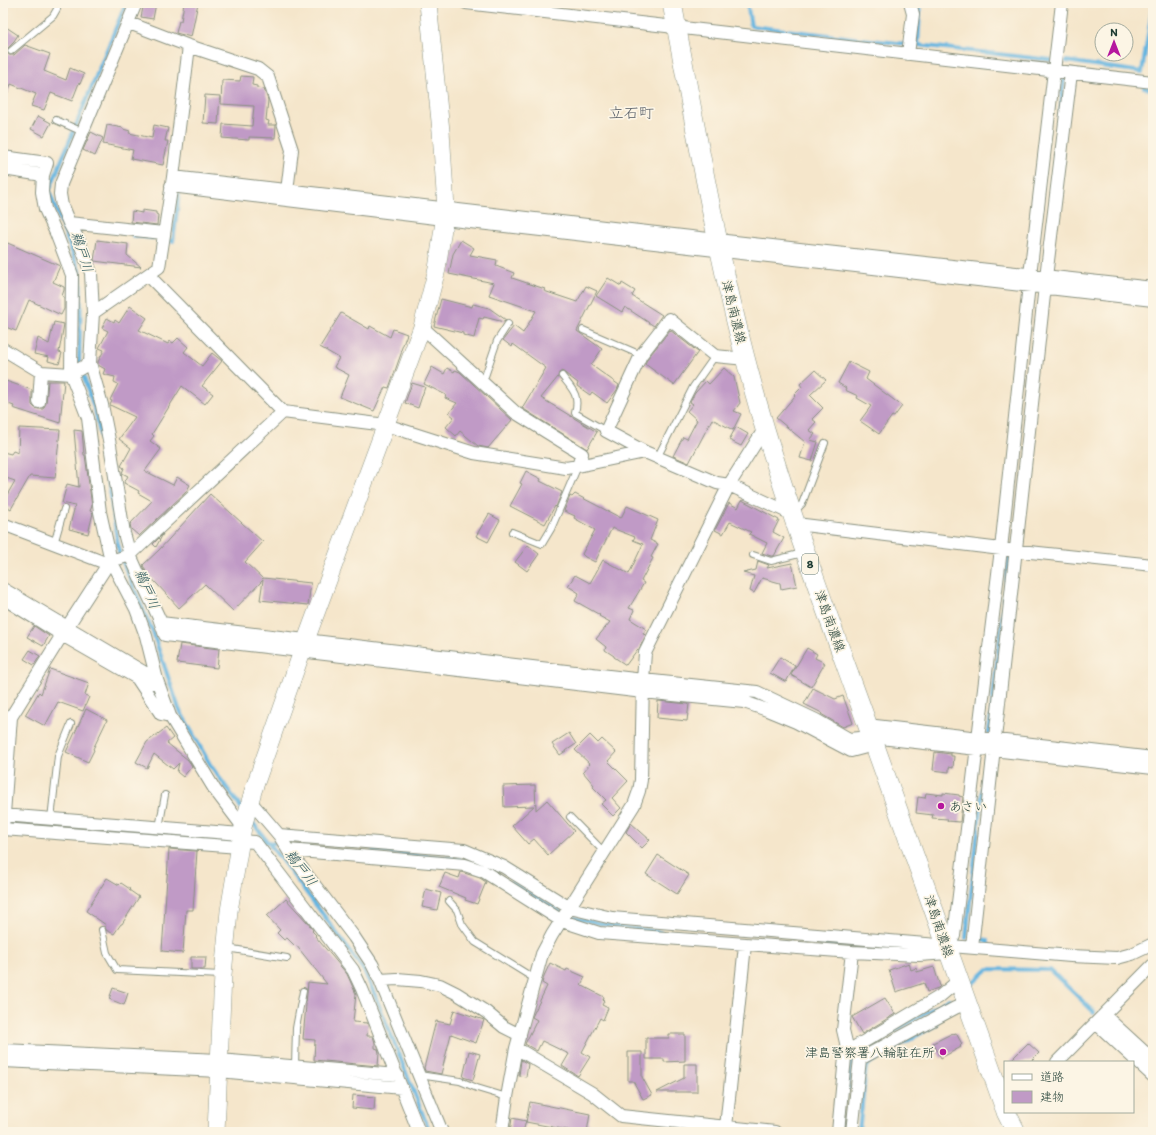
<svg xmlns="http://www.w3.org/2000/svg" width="1156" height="1135" font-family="Itim,'Klee One',sans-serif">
<rect width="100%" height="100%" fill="#fcf5e5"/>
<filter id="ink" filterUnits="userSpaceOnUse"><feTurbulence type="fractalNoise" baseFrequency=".025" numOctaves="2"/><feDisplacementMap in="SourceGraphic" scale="8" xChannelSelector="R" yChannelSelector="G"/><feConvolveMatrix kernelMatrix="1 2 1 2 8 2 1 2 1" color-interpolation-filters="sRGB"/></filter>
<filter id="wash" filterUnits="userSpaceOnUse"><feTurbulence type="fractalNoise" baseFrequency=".012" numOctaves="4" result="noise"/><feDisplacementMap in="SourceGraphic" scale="16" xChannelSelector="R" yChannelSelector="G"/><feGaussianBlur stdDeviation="0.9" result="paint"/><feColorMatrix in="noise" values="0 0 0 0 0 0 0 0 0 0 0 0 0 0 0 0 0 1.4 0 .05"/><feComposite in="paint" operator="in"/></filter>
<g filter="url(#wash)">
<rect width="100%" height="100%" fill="#f5e6cb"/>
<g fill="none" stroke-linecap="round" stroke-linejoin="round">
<path stroke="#65b5e0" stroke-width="4" d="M126,3l-77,188 31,82 1,18 -2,72 17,51 9,45 14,93 5,13 28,65 27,79 32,57 31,43
M747,3l4,23 155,18
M918,3l2,8 -2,34 133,15
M1066,61l76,11 11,-69
M1144,88l9,1
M1055,157l9,-77
M133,236l21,2
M168,240l5,1 6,-47
M747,698h5l10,4
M989,733l20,-177
M250,819l75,98 39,54 11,24 55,137
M8,823l219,16
M258,841l16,2
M373,851l87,8
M511,882l50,30
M570,917l37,8 53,7
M966,938l20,-181
M979,939l9,1v4
M821,944l55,3
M971,985l17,-16 62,1 44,42
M848,1089l4,-29 3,-6 94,-55
M859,1132l7,-65 5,-5 66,-38"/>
</g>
<g id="blocks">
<path fill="#c09ac6" d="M144,3h12l-3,16 -12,-2z
M184,3h14l-7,34 -15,-4 3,-12h2z
M3,25l15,10 -4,6h1l-8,8v3l2,3h5l11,-10 25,9 -6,17 22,9 4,-12 14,6 -4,10 -1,-1 -7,18 -21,-8 -7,17 -13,-4 5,-12 -25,-10 -7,19h-1z
M241,76l12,1 -1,8 5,1v2l7,1 4,11 -2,20 3,1 -1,4h8l-1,13 -26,-1v3l-27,-2 1,-14 29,2 2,-20 -33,-2 1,-24 18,1z
M205,95l15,1 -2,28 -15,-1z
M38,116l13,7 -7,13 -13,-7z
M107,125l16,3v1l7,2 -1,2 23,5 2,-13 14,3 -3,13h3l-5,24 -32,-6 2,-9 -30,-6z
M91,132l12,6 -8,18 -12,-6z
M142,210l14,2v2l2,1 -1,10 -26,-3 1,-11 10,2z
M97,240l31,4 -1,11 14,12 -47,-6z
M461,240l13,8 -4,7 27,5 -1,6 18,7 -2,5 33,11 -1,2 33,11 9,-16 11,5 -20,40 25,18 -11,16 28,20 -2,5 -10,13 -15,-11 -2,3 -13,-9 1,-3 -16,-12 -3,2 -1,4 -17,21 56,34 -10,17 -65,-41 24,-40 -33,-24 -1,3 -9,-7 11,-14 9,7 13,-22 -47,-16 5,-12 -45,-9 4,-20z
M3,241l57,25 -7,16 11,5v3l-2,6 2,1v12l-3,6 -32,-15 -13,31 -13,-5z
M608,278l13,8 1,-3 13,8 -3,5 30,19 -8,11 -29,-19 -3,5 -26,-16z
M441,299l31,8 1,-3 16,4 17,12 -2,2 -20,-5 -1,2 -4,-1 -5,20 -11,-3v-2l-29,-7z
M130,306l17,12 -8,12 29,14 2,-3 3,2 5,-5 10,9 -4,5 18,14 10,-13 10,8 -20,25 11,8 -8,10 -23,-18 -30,48 2,2 -4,5 11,8 -16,22 28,14 4,-8 13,8 -4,7 -47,44 -8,-7 -1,-5 22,-23 -14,-8 1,-2 -15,-8 4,-7 -6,-3 2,-5 -3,-2 10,-18 -12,-9 16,-22 -25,-12 2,-4 -2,-1 8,-16 -4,-2 1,-5 -12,-3 2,-5 -7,-4v-3l6,-12 -5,-2 9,-17 -6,-3 5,-10 7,4 1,-2 4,3z
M341,313l28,16 1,-3 20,11 3,-8 14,5 -6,16 1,1 -13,37 -4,-1 -11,24 -34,-14 9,-22 -15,-8 5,-9 -19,-11z
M54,322l10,2 -5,28 3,1 -3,11 -11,-3 1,-4 -15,-3 4,-16 11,6z
M670,330l28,22 -24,33 -29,-21 2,-5z
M849,362l20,10 -3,7 36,27 -8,11 -2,-1 -13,18 -19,-13 11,-15 -14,-8 1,-2 -13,-6 1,-2 -8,-5z
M432,367l12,7 3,-6 7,4 1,-2 5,2 52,48 -24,28 -10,-2 -18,-15 -4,5 -10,-9 8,-10 -5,-4 8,-10 -12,-5 1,-3 -22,-11z
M724,368l10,9 6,26 -6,8 7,3 -8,16 -21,-11 -23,44 -16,-7 10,-19 4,2 10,-19 -10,-9 6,-7 -3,-2 5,-9 11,-12 3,3z
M815,370l11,10 -16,15 13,13 -11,11 4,3 -7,8 6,4 -5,6 8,2 -6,19 -12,-3 5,-16 -29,-24 19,-22 -1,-1 8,-8 -2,-3z
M3,380l29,10v15l3,3 4,1h4l3,-6 2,-22h16l-4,42 -47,-15 1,-2 -11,-4z
M412,383l13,4 -7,21 -13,-5z
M736,427l12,7 -7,12 -12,-6z
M19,428l41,2 -5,48 -25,-2 -19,33 -8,-5v-2l12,-21 -12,-4v-25l8,2 2,-3 5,2z
M74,430l8,1 2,24h1l7,51 -2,5 2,1 1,1 -5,21 -19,-5 6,-23 -13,-3 5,-19 12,3z
M526,471l15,8 -1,2 22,11 -6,15 -1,-1 -10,18 -35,-18 12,-22 -2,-1z
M210,494l53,48 -18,20 18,17v-1l48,5 -3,22 -48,-5 3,-20 -30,31 -28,-27 -26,24 -33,-36 -3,-7 16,-15z
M575,494l46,24 6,-12 31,14 -8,20 8,4 -7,13 2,1 -12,23 3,2 -15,25 5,2 -4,9 16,10 -3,5 3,1 -8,16 -1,-1 -11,15 -12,-8v-1l-9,-6 1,-3 -10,-8 14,-17 -11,-6 1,-1 -25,-14 4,-8 -11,-7 7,-11 15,8 13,-23 26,14 14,-30 -10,-4 2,-3 -23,-9 -17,34 -10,-5 -3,-3 13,-24 -21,-12 1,-2 -11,-5 6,-15 2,1z
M742,500l37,20 -6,12 11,6 -10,18h-3l-9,-3 5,-10 -18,-9 2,-2 -21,-10 -7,12 -8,-4 14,-27 9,5z
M489,514l11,6 -12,22 -12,-6z
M163,534l-7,13 -3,-3z
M528,545l11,9 -12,17 -12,-9z
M758,561l11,4 -2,3 25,-5 5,23 -16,3 -1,-6 -18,-5 -8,15 -4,-2 4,-15 -11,-3 13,-3z
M34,626l15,10 -6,10 -16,-9z
M180,644l39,5 -2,19 -40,-5z
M807,648l10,6 -2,4 10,5 -14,24 -20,-12z
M30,650l10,6 -6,9 -10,-6z
M780,657l15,9 -9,16 -16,-9z
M50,669l39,14 -4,12 4,2 -6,14 -25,-9 -13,24 -20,-11 14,-23 2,2z
M813,688l22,11 8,-3 10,27 -10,4 -22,-13 1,-1 -18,-9z
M658,701l31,3 -2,17 -30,-3z
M86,709l21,11 -14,29 1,1 -6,12 -22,-10z
M166,728l7,10 -6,5 21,17 4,6 -9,11 -6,-5 2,-9 -6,6 -19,-15 -7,14 -11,-6 11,-20z
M569,733l7,11 -16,11 -8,-11z
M590,735l8,8 4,-4 14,13 -8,9 20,20 -16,17 9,10 -8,8 -12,-12 5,-4 -13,-13 1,-2 -11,-13 7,-8 -15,-14z
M935,752l16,2v2h3l-1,12 -4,-1v5l-16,-2z
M535,785l1,25 11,-10 27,31 -26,24 -14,-16 -6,5 -16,-18 22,-20 -30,1 -1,-21z
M926,793l17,2v-2l16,2v1l4,1 -3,25 -13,-1 1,-2 -16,-1 1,-3 -17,-2 2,-16 7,1z
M631,823l19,17 -8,8 -16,-16z
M169,849l28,2 -4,59h-7l-3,43 -21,-2z
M658,855l31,20 -12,19 -31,-20z
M461,872l19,6 6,4 -9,22 -12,-4 1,-2 -27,-11 6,-14 14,5z
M107,878l12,7 2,-2 9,6 -1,1 10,7 -17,27h-1l-7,10 -8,-4 -1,-3 1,-2 -20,-14z
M426,889l15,4 -4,17 -15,-3z
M286,899l22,24 5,7 -1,1 4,4 -1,1 32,38 9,20 -3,28 15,1 -1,13h6l2,7v5l3,1 1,4 -1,13 -64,-6 1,-20 -12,-1 5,-57 19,2 -31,-39 -1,1 -8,-8 -3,2 -7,-7 3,-3 -13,-14z
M191,957h15l-1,12h-14z
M550,963l16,8 1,-2 18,8 -4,8 23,12 -1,3 1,1 -2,4 6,3 -5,12 -3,-2 -18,34 8,5 -12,19 -16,-10 7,-12 -27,-13 -5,10 -12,-7 12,-24 -5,-3 15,-31 -5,-3 2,-7z
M909,963l2,7 5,-2 1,4 17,-5 6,19 -2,2 -11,4 -3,-9 -28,9 -7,-22z
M113,988l15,5 -4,12 -15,-6z
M885,998l10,16 -33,20 -10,-17z
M454,1010l30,10 -8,23 -25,-9 -10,40 -16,-3 -1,-3 12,-47 14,3z
M953,1033v1l3,-1 6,11 -2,2 1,1 -20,11 -8,-15z
M669,1034h16v27l-21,1v-3h-18v-21h23z
M1028,1043l11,10 -9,9h-21z
M469,1051l11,3 -7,26 -10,-3z
M628,1052h14v25l10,18 -9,4 -10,-18h-5z
M521,1060l7,4 -2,13 -7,-1z
M684,1064h13v28h-40l27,-14z
M353,1095l22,2 -1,13 -22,-2z
M530,1102l60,12 -3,18h-14v-1l-47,-9z
M512,1118l14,3 -3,11h-13z"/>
</g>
</g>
<g filter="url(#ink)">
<use href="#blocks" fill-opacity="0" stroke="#8a9280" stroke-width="1"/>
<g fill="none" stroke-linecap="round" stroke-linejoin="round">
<g stroke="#8a9280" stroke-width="8">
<path id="lane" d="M11,51l42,-35 4,-7 1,-6
M56,120l27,12
M583,330l58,25
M562,376c10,13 18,19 13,37l31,18
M483,382l14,-41 11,-17
M657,458l36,-71 22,-31
M794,512l8,-8 23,-61
M512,532l30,12 9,-15 27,-63
M54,544l10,-35
M753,555l18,6 32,-8
M3,712l8,5
M570,817l34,35
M51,819l7,-63 13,-32
M159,828l6,-33
M449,901l8,9 5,14 13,18 60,37
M102,930l5,23 10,17 104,5
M227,948l60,10
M295,1066l1,-38 7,-37
M419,1075l41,6 17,7 30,9"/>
</g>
<g stroke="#8a9280" stroke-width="14">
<path id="street" d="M136,3l-75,181 -1,10 2,12 7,17 10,18 12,32 2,40 -3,50 12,42 8,40 14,88 6,22 14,31 15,32 6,17 478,57 101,10 23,8 29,12 55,29 23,-6
M466,3l687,79
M129,23l60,23 69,23 10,8 24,73 -5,41
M908,54l5,-40 -3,-11
M3,157l44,6 -4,12 -1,17 3,17 11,24 16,42 -1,99 17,44 12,94 11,49 25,48 10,27 11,44
M3,169l40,6
M173,177l544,63 436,48
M171,186l273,33 709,81
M69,223l94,10
M148,275l135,137
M93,313l66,-46 14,-90 16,-131
M422,327l94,86 66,41 -4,12
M3,349l38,23 30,2 19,-11
M39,402l2,-30
M645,452l-39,-21 35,-76 28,-36 46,37 31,3
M3,524l105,40
M796,524l205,25 152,16
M3,589l154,91
M3,598l59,37 75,43 24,36 9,2 45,74 28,37
M161,623l482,57 114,12 59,28 33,19 23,-2 105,12 16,1 160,18
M152,683l5,-3 13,36
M867,725l286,33
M250,801l29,34 185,15 40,17 66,41 42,10 459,38 46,2 15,-4 21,-10
M3,815l238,19
M3,828l8,-111 51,-82 46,-71 3,-3 19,-6 153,-143 103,13 88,28 92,15 12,-2 67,-14 72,31 12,2 63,29
M3,829l236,18
M279,835l9,15 177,15 18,6 79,50 37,12 253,19 67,3 29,-2
M240,841l15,1 98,128 9,19 57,143
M288,850l66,87 18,27 8,16 62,152
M945,945l9,-9 47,-387 29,-274 32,-272
M972,947l74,-670 25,-204
M852,952l-9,78 5,21 91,-54 19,-16
M380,980l17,-1 24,2 19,4 16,8 30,19 18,15 16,8
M1104,1015l49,45
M1096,1023l57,53
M516,1048l76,45 29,23 154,16
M3,1050l216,10 178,15
M3,1061l216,10 183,17
M1057,1062l96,-97
M726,1127l19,-182
M502,1132l5,-35 9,-49 26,-94 10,-19 82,-130 5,-14 2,-11 2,-100 2,-27 84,-168 36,-57
M838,1132l7,-75 3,-6
M852,1132l8,-73 95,-51 12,-5"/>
</g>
<g stroke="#8a9280" stroke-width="18">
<path id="secondary" d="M216,1132l7,-157 6,-64 14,-84 10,-36 53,-151 116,-313 15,-58 9,-61 -5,-77 -13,-128"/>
</g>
<g stroke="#8a9280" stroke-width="20">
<path id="primary" d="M672,3c27,143 51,287 93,426 28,93 62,184 95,275 48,135 96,270 145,405
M1006,1112l10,20"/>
</g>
<use href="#lane" stroke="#fff" stroke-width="6"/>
<use href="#street" stroke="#fff" stroke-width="12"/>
<use href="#secondary" stroke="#fff" stroke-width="17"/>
<use href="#primary" stroke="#fff" stroke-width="19"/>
</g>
</g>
<g fill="#b5179e" stroke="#fcf5e5" stroke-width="1.5">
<circle cx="941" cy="806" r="4"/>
<circle cx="943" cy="1052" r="4"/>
</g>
<g text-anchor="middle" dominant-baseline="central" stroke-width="3.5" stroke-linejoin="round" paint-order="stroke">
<rect fill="#fcf5e5" stroke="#617469" stroke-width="1" x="802" y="554" width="16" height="20" rx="3"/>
<g font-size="12" font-weight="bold" fill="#1f3d34">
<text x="810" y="564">8</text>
</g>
<g font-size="13" fill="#1f3d34" stroke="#fcf5e5">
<text transform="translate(734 312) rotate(76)">津島南濃線</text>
<text transform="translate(830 621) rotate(70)">津島南濃線</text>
<text transform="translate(939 926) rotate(71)">津島南濃線</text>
</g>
<g font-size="13" fill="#1f3d34" stroke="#fcf5e5" text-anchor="start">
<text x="949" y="806">あさい</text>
<text x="935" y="1052" text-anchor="end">津島警察署八輪駐在所</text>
</g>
<g font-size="14" font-style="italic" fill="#305b5f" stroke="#fcf5e5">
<text transform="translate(82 252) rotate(73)">鵜戸川</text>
<text transform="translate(147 589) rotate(67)">鵜戸川</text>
<text transform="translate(301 868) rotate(53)">鵜戸川</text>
</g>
<g font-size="15" fill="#575e67" stroke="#fcf5e5">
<text x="631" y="113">立石町</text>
</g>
</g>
<rect width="1156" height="1135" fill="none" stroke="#fcf5e5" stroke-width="16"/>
<rect x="1004" y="1061" width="130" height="52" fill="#fcf5e5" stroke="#a4ab9e"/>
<rect x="1012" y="1074" width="20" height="6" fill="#ffffff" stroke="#a4ab9e"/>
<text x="1040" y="1081" font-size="12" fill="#1f3d34">道路</text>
<rect x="1012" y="1091" width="20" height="12" fill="#c09ac6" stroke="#a4ab9e"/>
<text x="1040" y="1101" font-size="12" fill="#1f3d34">建物</text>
<g transform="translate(1114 42)"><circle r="19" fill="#fcf5e5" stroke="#a4ab9e"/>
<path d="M0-3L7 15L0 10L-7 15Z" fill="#b5179e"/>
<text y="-6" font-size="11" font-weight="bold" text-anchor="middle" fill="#1f3d34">N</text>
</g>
</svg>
